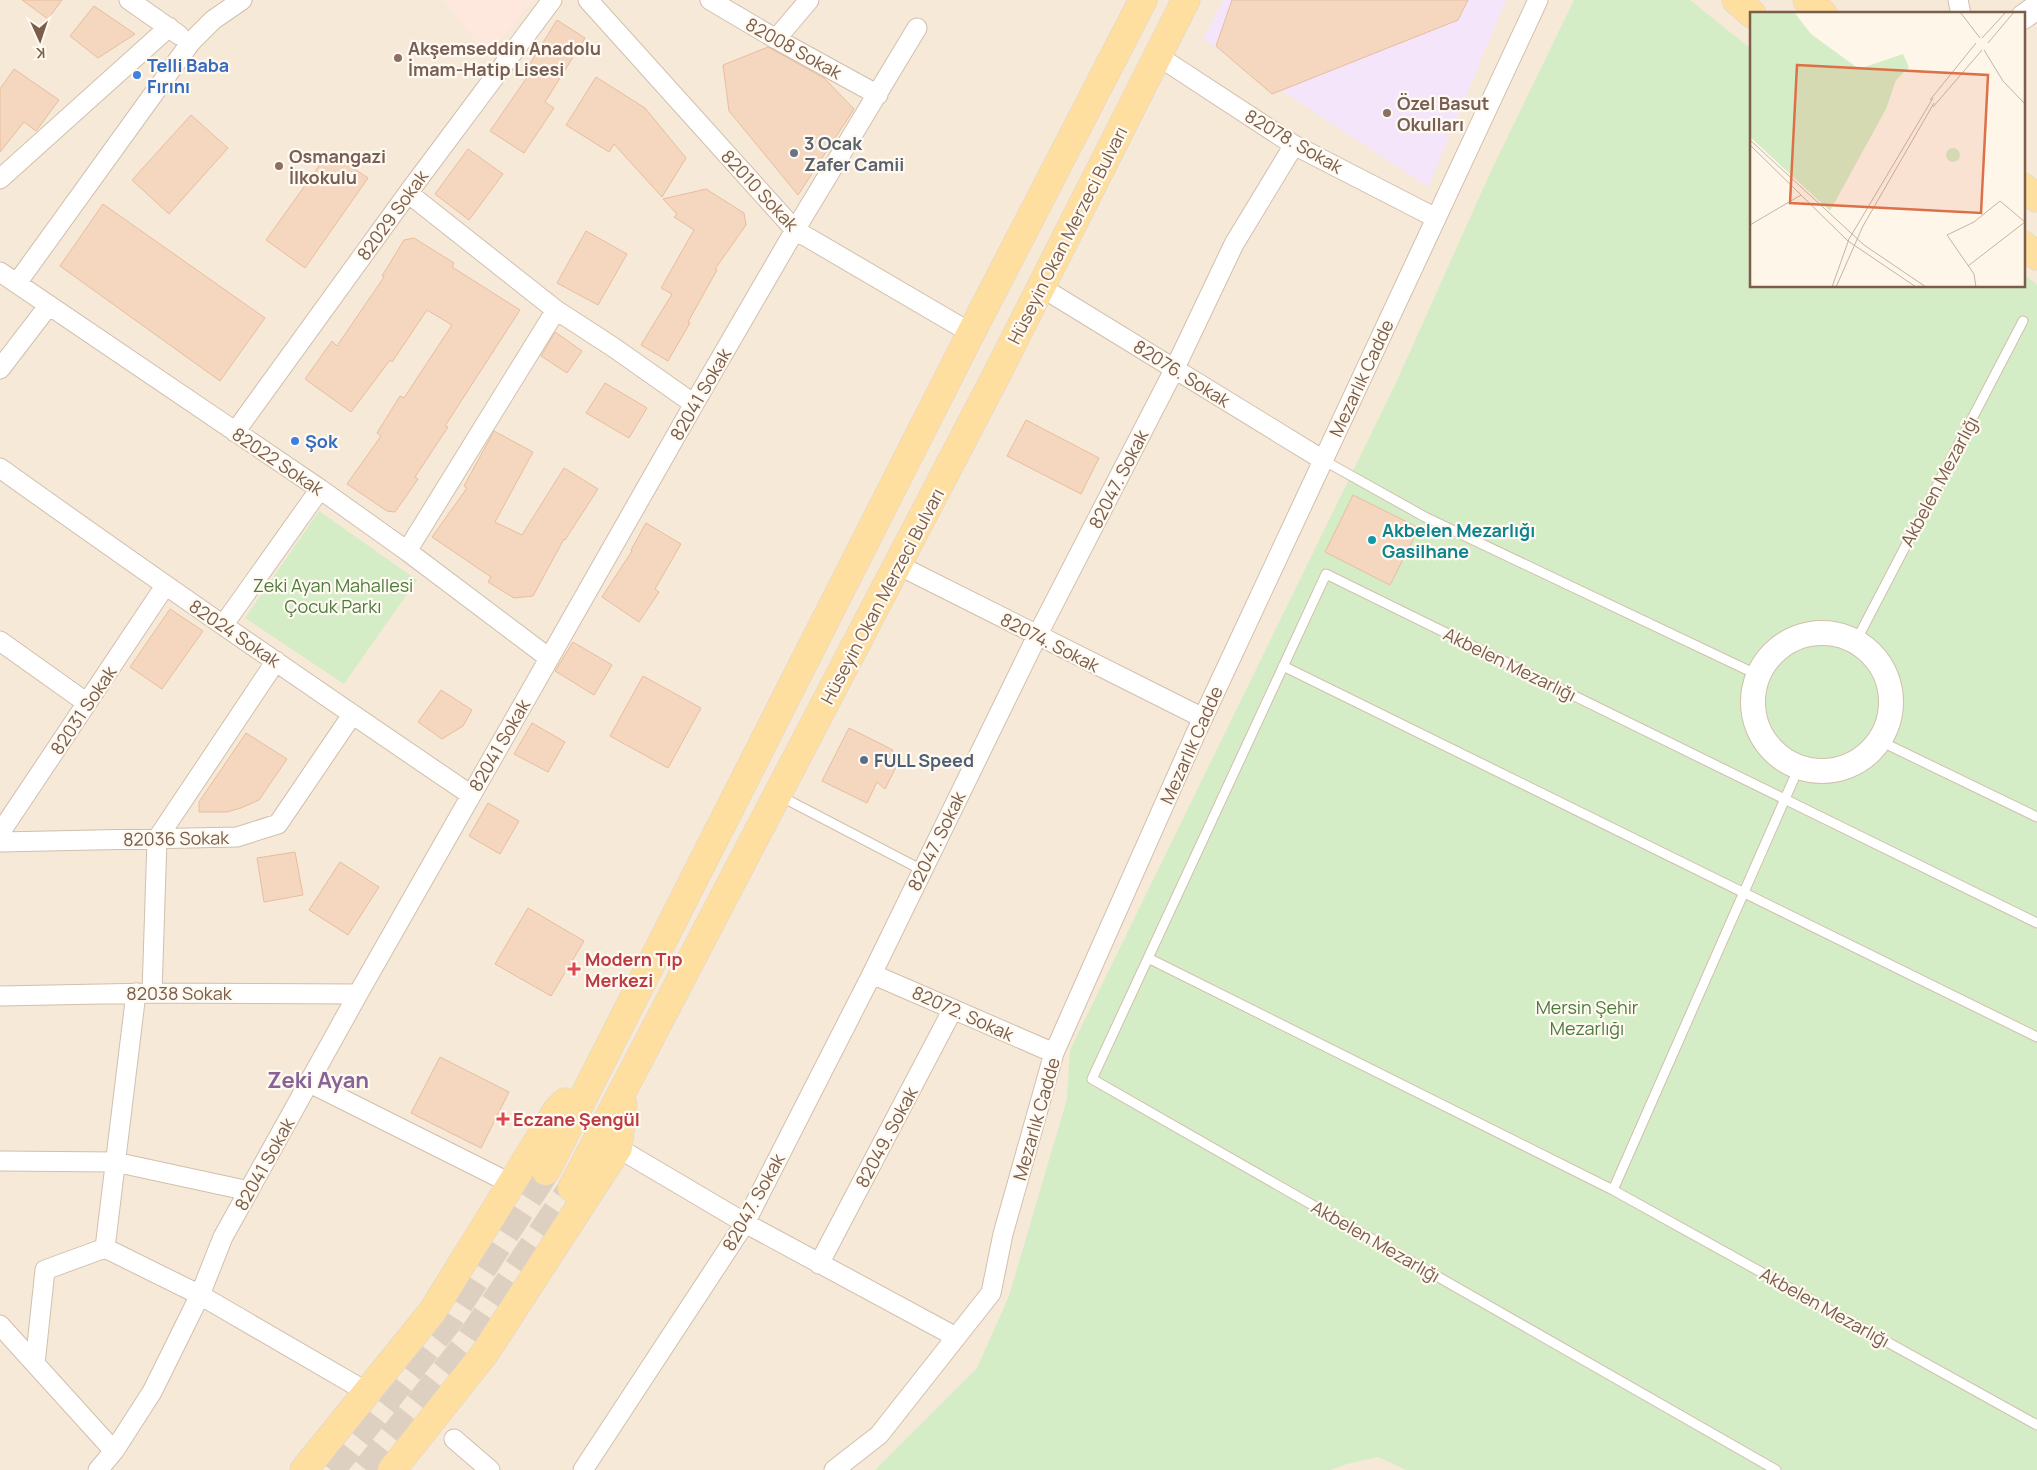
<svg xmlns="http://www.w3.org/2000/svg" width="2037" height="1470" font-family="Manrope,sans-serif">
<rect width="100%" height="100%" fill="#fef6e9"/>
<path fill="#f6e9d7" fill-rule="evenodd" d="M0,0h2037v1470h-2037zM1751,14h272v272h-272z"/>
<path fill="#fee8dd" d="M443,0h90l-45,56z"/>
<path fill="#f4e5fa" d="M1223,0h283l-78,187 -225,-148z"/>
<path fill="#d4edc6" d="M1574,0h116l61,49v237h272v-13l14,12v1185h-631l-28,-13 -31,7 -17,6h-455l102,-102 32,-72 58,-197 3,-49 325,-665 97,-216z
M319,511l98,69 -73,104 -99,-66z"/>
<path fill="#f5d6bf" stroke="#e8bd9e" d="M22,0h40l-14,19z
M1232,0h236l-10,20 -186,74 -56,-48z
M94,6l41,28 -37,24 -28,-22z
M557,20l28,18 -40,64 9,6 -30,45 -34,-22 40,-58 -4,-3z
M768,47l56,31 30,31 -56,86 -69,-84 -6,-46z
M14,69l45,31 -23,31 -12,-9 -24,30v-63z
M596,77l49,31 41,50 -24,39 -48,-53 -5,8 -43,-27z
M191,115l37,33 -59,66 -37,-34z
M468,149l35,25 -34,46 -34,-26z
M329,152l39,26 -63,90 -39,-28z
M706,189l38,24 2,12 -31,44 2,1 -29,52 2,1 -22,38 -27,-16 31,-51 -11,-6 33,-58 -20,-13 3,-3 -14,-15z
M103,204l162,114 -45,63 -160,-115z
M586,231l41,23 -29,51 -41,-22z
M414,238l40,25 -2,4 68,43 -75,116 3,1 -33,50 3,2 -23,33 -8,-1 -40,-27 34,-48 -4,-3 23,-37 4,2 48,-73 -25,-15 -35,52 -2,-2 -39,52 -46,-33 27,-38 5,5 47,-69 -2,-1 22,-36z
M555,332l27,19 -15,22 -26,-17z
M605,383l42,25 -18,30 -43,-25z
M1026,420l73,38 -18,36 -74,-38z
M494,431l39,21 -38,70 27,13 42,-67 34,21 -33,51 -1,-1 -31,57 -19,2 -26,-16 3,-5 -59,-40 35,-49 -3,-2z
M1353,495l66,33 -29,57 -65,-33z
M646,523l35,21 -26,45 4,3 -20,30 -37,-25 30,-46 -1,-1z
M170,609l33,22 -41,58 -32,-22z
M573,642l39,23 -18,30 -39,-24z
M643,676l58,32 -33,60 -58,-32z
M441,690l31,20 -9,16 -21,13 -24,-17z
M532,723l33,19 -17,30 -34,-18z
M849,728l44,22 -5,10 9,5 -12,24 -8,-7 -10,21 -45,-22z
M246,733l41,26 -28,41 -18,8 -14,4h-28v-10z
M488,803l31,18 -19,33 -31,-18z
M295,852l8,43 -39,7 -7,-44z
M340,862l39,25 -31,48 -39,-25z
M528,908l56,33 -33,55 -56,-32z
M440,1057l69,35 -28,56 -70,-35z"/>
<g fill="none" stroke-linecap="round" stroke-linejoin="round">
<path stroke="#ddd0c1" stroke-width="28" stroke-dasharray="28 14" stroke-linecap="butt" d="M331,1470l116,-147 99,-152
M366,1470l101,-126 105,-156"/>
<g stroke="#d2bfad" stroke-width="11">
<path id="service" d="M1323,460l102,57 333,158
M1856,641l167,-320
M1283,666l754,371
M1880,741l157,76
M780,796l142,74
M1148,958l465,232 424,235
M1613,1190l186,-423
M1776,1470l-684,-391 234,-505 711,349"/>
</g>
<g stroke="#d2bfad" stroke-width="21">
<path id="minor" d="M129,0l50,35
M588,0l207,230 176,103
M710,0l66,39 102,56
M1958,0l3,14
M776,39l33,-39
M1158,56l136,89 142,73
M0,179l169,-152
M408,193l148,117 57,37 81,57
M0,272l320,217 87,62 142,107
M17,283l174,-241 22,-22 29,-20
M1041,287l282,173
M0,369l49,-64
M235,432l173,-239 144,-193
M0,468c155,111 313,220 471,327
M407,551l149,-241
M898,565l305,153
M224,624l96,-135
M0,641l87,62
M0,833l165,-247
M0,842l237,-5 41,-13 74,-109
M872,974l182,79
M152,993l5,-154 119,-178
M0,996l152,-3 206,1
M310,1083l202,101
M618,1148l127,75 211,114
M0,1161l115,1 134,29
M105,1248l95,47 167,97
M819,1264l134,-255
M0,1325l114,126
M35,1364l10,-94 60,-22 31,-255
M454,1439l36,31
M98,1470l16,-19 38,-59 48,-97 23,-58 135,-243 336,-590 101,-174 122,-202
M583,1470l162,-247 127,-249 165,-338 138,-268 59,-124 60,-99
M834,1470l45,-35 112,-142 12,-59 51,-181 141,-318 343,-735"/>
</g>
<g stroke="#d2bfad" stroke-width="26">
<path id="tertiary" d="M2023,17l14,-10
M1753 702a69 69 0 1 1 138 0a69 69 0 1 1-138 0Z"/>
</g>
<g stroke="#ddd5d0" stroke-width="29">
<path id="primary" d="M1736,0l16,14
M1807,0l16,14
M2023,187l14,11
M2023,245l14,11
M546,1171l425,-838 172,-333
M572,1188l425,-814 189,-374
M304,1470l128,-158 125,-202 8,-8
M392,1470l93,-117 133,-205 5,-44"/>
</g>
<use href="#service" stroke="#fff" stroke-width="9"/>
<use href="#minor" stroke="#fff" stroke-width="19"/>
<use href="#tertiary" stroke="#fff" stroke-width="24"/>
<use href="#primary" stroke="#ffdf9f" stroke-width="28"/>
</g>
<g fill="#8d6e63" stroke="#fffaf1" stroke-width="2">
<circle cx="398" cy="58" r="5"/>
<circle cx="1387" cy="113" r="5"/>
<circle cx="279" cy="166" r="5"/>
</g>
<g fill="#3f7fe0" stroke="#fffaf1" stroke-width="2">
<circle cx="137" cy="75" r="5"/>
<circle cx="295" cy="441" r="5"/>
</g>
<circle fill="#6b7280" stroke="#fffaf1" stroke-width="2" cx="794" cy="153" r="5"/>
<circle fill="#0f9aa8" stroke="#fffaf1" stroke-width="2" cx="1372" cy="540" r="5"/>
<circle fill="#5c6f8a" stroke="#fffaf1" stroke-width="2" cx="864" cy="760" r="5"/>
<g fill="#e0444e" stroke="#fffaf1" stroke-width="2">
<path d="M571.5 961.5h5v5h5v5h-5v5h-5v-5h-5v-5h5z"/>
<path d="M500.5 1111.5h5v5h5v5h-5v5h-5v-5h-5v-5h5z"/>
</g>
<g text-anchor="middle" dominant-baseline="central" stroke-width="4.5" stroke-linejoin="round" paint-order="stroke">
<g font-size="18" font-weight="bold" fill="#785e54" stroke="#fffaf1" text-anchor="start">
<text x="408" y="48">Akşemseddin Anadolu<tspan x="408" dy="21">İmam-Hatip Lisesi</tspan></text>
<text x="1397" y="103">Özel Basut<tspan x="1397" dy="21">Okulları</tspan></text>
<text x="289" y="156">Osmangazi<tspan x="289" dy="21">İlkokulu</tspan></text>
</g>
<g font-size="18" fill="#7b5d4a" stroke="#fffaf1">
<text transform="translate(794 48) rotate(29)">82008 Sokak</text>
<text transform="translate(1294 141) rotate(30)">82078. Sokak</text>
<text transform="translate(760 190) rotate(47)">82010 Sokak</text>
<text transform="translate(392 215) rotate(-54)">82029 Sokak</text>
<text transform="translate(1067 235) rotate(-63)">Hüseyin Okan Merzeci Bulvarı</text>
<text transform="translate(1182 373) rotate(32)">82076. Sokak</text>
<text transform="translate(1361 378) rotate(-65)">Mezarlık Cadde</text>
<text transform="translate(700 394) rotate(-60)">82041 Sokak</text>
<text transform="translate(278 461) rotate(34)">82022 Sokak</text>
<text transform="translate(1118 479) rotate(-63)">82047. Sokak</text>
<text transform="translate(1939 481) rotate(-62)">Akbelen Mezarlığı</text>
<text transform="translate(882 596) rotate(-62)">Hüseyin Okan Merzeci Bulvarı</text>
<text transform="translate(235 633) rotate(34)">82024 Sokak</text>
<text transform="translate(1050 642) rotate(27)">82074. Sokak</text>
<text transform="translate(1510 664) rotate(26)">Akbelen Mezarlığı</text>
<text transform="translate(83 710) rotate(-56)">82031 Sokak</text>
<text transform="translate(499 745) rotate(-60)">82041 Sokak</text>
<text transform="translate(1191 745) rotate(-66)">Mezarlık Cadde</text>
<text transform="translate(176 838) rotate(-1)">82036 Sokak</text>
<text transform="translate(936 841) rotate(-64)">82047. Sokak</text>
<text x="179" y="993">82038 Sokak</text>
<text transform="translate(963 1013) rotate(24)">82072. Sokak</text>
<text transform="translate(1036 1119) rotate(-74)">Mezarlık Cadde</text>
<text transform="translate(886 1137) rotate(-62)">82049. Sokak</text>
<text transform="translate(264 1164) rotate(-61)">82041 Sokak</text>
<text transform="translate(753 1202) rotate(-61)">82047. Sokak</text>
<text transform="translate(1376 1241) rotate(30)">Akbelen Mezarlığı</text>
<text transform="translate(1825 1307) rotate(29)">Akbelen Mezarlığı</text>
</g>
<g font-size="18" font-weight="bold" fill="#366cbe" stroke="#fffaf1" text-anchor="start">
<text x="147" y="65">Telli Baba<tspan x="147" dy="21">Fırını</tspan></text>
<text x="305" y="441">Şok</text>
</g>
<g font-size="18" font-weight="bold" fill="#5b616d" stroke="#fffaf1" text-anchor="start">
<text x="804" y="143">3 Ocak<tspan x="804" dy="21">Zafer Camii</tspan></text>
</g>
<g font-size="18" font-weight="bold" fill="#0d838f" stroke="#fffaf1" text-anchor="start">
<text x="1382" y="530">Akbelen Mezarlığı<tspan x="1382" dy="21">Gasilhane</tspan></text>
</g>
<g font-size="18" fill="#4e7a3e" stroke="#fffaf1">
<text x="333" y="585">Zeki Ayan Mahallesi<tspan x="333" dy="21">Çocuk Parkı</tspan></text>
<text x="1587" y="1007">Mersin Şehir<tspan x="1587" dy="21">Mezarlığı</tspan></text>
</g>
<g font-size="18" font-weight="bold" fill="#4e5e75" stroke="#fffaf1" text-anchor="start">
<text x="874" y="760">FULL Speed</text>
</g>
<g font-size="18" font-weight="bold" fill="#be3a42" stroke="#fffaf1" text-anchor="start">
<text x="585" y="959">Modern Tıp<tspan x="585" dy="21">Merkezi</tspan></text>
<text x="513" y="1119">Eczane Şengül</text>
</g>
<g font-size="22" font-weight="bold" fill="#876396" stroke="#fffaf1">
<text x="318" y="1080">Zeki Ayan</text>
</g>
</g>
<g transform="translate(1750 12)">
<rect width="275" height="275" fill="#fef6e9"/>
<path d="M0,0h44l17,22 48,35 44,-15 6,13 -13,13 -10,29 -56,102 -80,-74zM196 143a7 7 0 1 1 14 0a7 7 0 1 1-14 0Z" fill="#d4edc6"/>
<path fill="none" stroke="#c6b4a4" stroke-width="1" d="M210,0l20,26M232,26l24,-26M238,31l26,-31M234,38l19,31 22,23M180,88l46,-57M183,95l49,-57M0,128l114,105 62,42M0,133l98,96 68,46M0,213l51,-30M218,254l57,-44M82,275l17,-48 84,-141M86,275l27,-61 71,-123M226,275l-2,-13 -27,-39 27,-13 26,-21 25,21"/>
<path fill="#dc7049" fill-opacity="0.15" stroke="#dc7049" stroke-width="2.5" d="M47,53l191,10 -7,138 -191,-10z"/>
<rect width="275" height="275" fill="none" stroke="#7b5d4a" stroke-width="2.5"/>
</g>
<g transform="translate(40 40) rotate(177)" stroke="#fffaf1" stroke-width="4" paint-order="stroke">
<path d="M0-4L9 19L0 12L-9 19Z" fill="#7b5d4a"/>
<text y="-8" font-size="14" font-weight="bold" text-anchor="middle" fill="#7b5d4a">K</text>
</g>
</svg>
